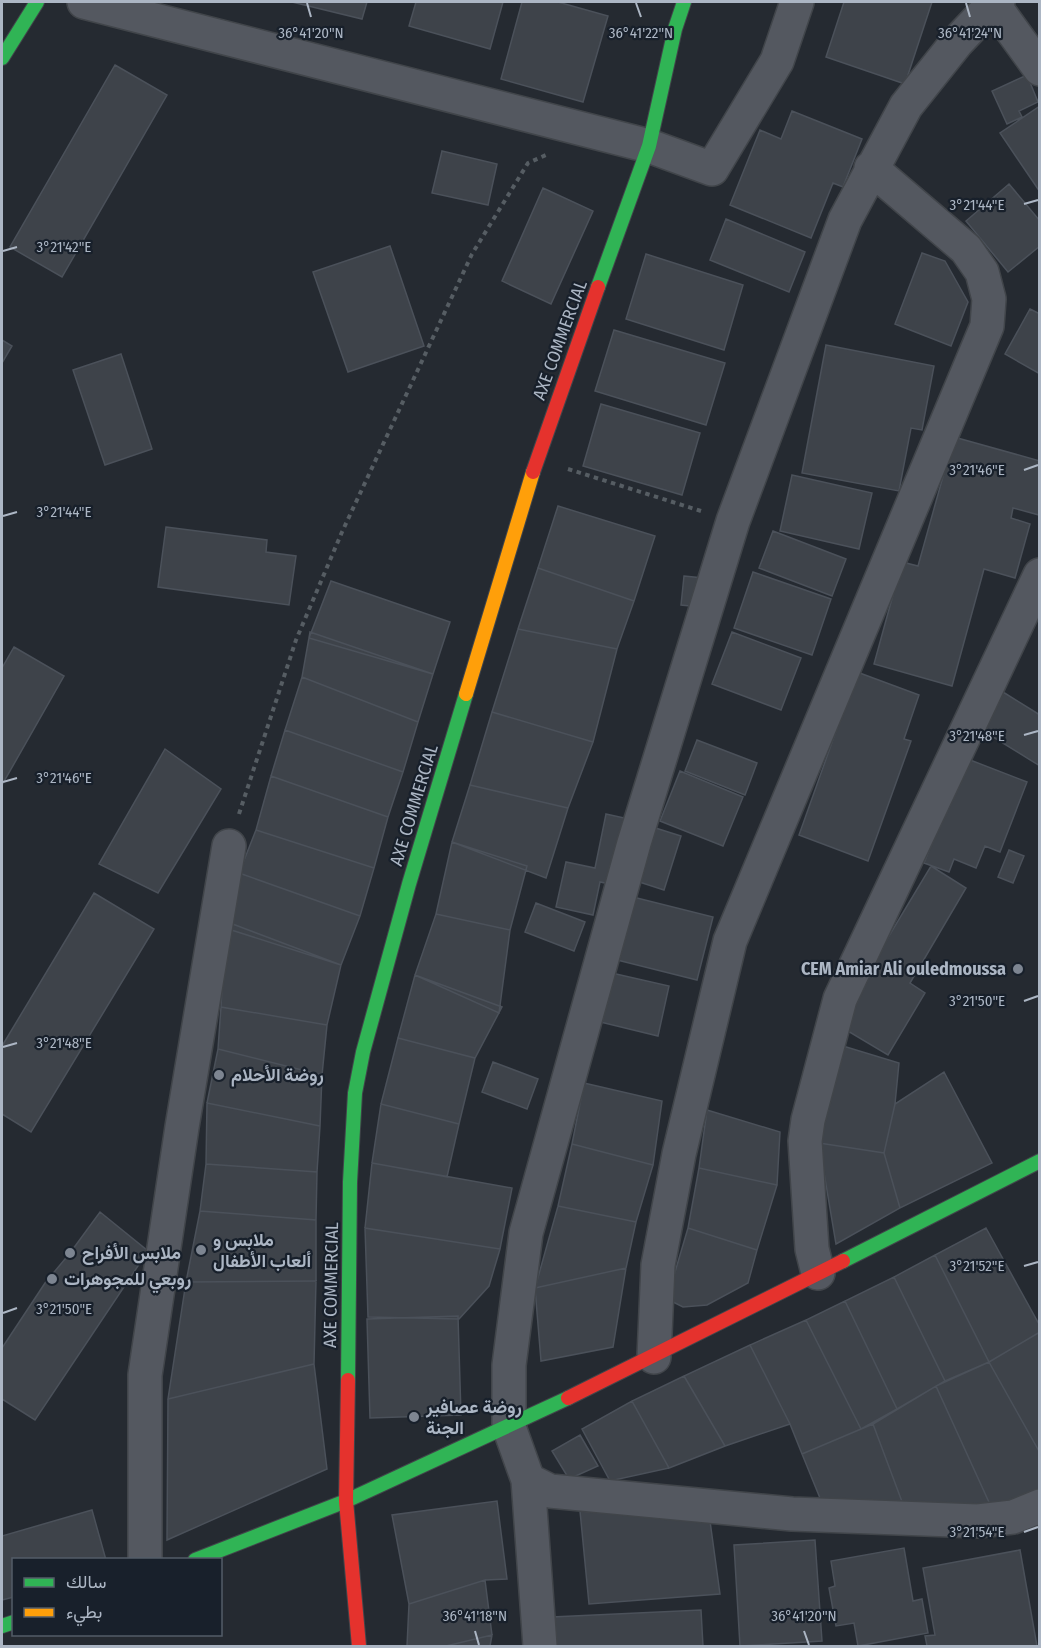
<svg xmlns="http://www.w3.org/2000/svg" width="1041" height="1648" font-family="'Fira Sans Condensed',Vazirmatn,sans-serif">
<rect width="100%" height="100%" fill="#252a31"/>
<path fill="#3e434a" stroke="#4b515a" stroke-width="1.5" d="M292,2h75l-5,17z
M416,2h87l-13,47 -81,-23z
M522,2h36l50,14 -25,86 -82,-23z
M844,2h88l-27,82 -79,-27z
M115,65l52,30 -105,182 -52,-30z
M1027,75l11,27 -19,9 3,6 -15,7 -15,-33z
M1040,106v86l-40,-59z
M792,111l70,28 -19,48 -10,-4 -22,55 -81,-33 30,-75 21,9z
M442,151l55,13 -9,41 -56,-12z
M1009,184l31,37v25l-32,26 -42,-51z
M543,188l50,23 -42,93 -49,-23z
M726,219l79,33 -16,40 -79,-32z
M390,246l34,100 -76,26 -35,-100z
M922,253l23,8 23,41 -17,44 -56,-22z
M646,254l97,31 -19,65 -98,-31z
M1030,309l10,5v60l-35,-20z
M614,330l111,33 -19,62 -111,-34z
M2,340l10,6 -10,17z
M826,345l108,21 -12,64 -11,-2 -12,63 -97,-18z
M121,354l31,95 -47,16 -32,-95z
M601,404l99,29 -18,62 -99,-29z
M954,437l86,24v52l-1,2 -26,-7 -2,10 19,6 -15,54 -31,-9 -32,117 -78,-22 28,-102 16,4z
M792,475l80,18 -13,56 -79,-18z
M558,506l97,30 -21,65 -96,-33z
M166,527l101,13 -1,12 30,4 -7,49 -131,-18z
M773,531l73,28 -14,37 -73,-28z
M538,568l96,33 -17,48 -99,-20z
M753,572l78,27 -19,56 -78,-27z
M684,576l19,2 -3,29 -19,-2z
M331,581l119,41 -17,52 -124,-36z
M518,629l99,20 -24,93 -101,-30z
M310,632l123,42 -15,48 -116,-45z
M732,632l69,26 -20,52 -69,-26z
M14,647l50,29 -62,109v-117z
M857,672l62,23 -15,44 7,2 -43,120 -69,-26z
M302,677l116,45 -15,50 -118,-42z
M1003,692l37,23v51l-60,-37z
M492,712l101,30 -25,66 -98,-23z
M285,730l118,42 -15,45 -117,-41z
M697,740l60,23 -12,32 -60,-24z
M165,749l56,40 -63,104 -59,-29z
M965,758l62,24 -27,70 -15,-6 -9,22 -22,-9 -5,13 -25,-9z
M680,771l63,26 -20,49 -63,-25z
M271,776l117,41 -14,51 -118,-38z
M470,785l98,23 -22,70 -94,-36z
M606,814l23,5 -14,66 -15,-3 -7,33 -37,-8 10,-45 29,6z
M646,825l35,11 -17,54 -34,-11z
M256,830l118,38 -14,48 -121,-43z
M452,842l75,24 -17,64 -74,-16z
M1009,850l15,6 -11,27 -15,-6z
M931,866l35,22 -56,95 15,10 -37,62 -52,-31z
M239,873l121,43 -19,49 -116,-37z
M94,893l60,36 -123,203 -29,-18v-68z
M621,894l92,23 -16,63 -92,-23z
M536,903l49,19 -11,29 -49,-19z
M436,914l74,16 -11,83 -84,-38z
M230,923l111,42 -14,60 -106,-18 4,-79z
M603,971l66,15 -11,50 -66,-16z
M415,975l87,32 -27,51 -77,-20z
M221,1007l106,18 -5,50 -104,-26z
M398,1038l77,20 -16,66 -78,-20z
M843,1046l56,17 -4,41 -11,49 -65,-10z
M218,1049l104,26 -2,51 -113,-23z
M493,1062l45,17 -11,30 -45,-17z
M944,1072l48,91 -92,45 -16,-55 11,-49z
M584,1083l78,18 -9,64 -81,-21z
M207,1103l113,23 -3,46 -111,-8z
M381,1104l78,20 -12,53 -75,-14z
M707,1110l73,22 -3,53 -78,-17z
M819,1143l65,10 16,55 -64,36z
M572,1144l81,21 -17,57 -78,-16z
M372,1163l140,25 -12,61 -135,-21z
M206,1164l111,8 -1,48 -116,-9z
M699,1168l78,17 -20,65 -69,-22z
M558,1206l78,16 -10,46 -91,20z
M200,1211l116,9v61l-130,1z
M100,1212l48,39 -113,169 -33,-21v-51l43,-65 25,-30z
M365,1228l135,21 -11,37 -30,33 -91,-2z
M688,1228l69,22 -9,33 -41,22 -24,2 -16,-8z
M986,1228l54,98v6l-51,30 -54,-107z
M935,1255l54,107 -44,19 -51,-104z
M626,1268l-13,79 -72,14 -6,-73z
M894,1277l51,104 -48,28 -52,-108z
M316,1281l-2,83 -146,35 18,-117z
M845,1301l52,108 -36,20 -55,-109z
M458,1316l3,99 -91,3 -3,-99z
M806,1320l55,109 -59,25 -12,-30 -40,-79z
M1040,1332v121l-51,-91z
M750,1345l40,79 -65,22 -41,-70z
M989,1362l51,91v36l-47,22 -57,-125z
M314,1364l13,105 -160,71 1,-141z
M684,1376l41,70 -56,22 -37,-67z
M936,1386l57,125 -89,-4 -31,-83z
M632,1401l37,67 -59,13 -28,-52z
M873,1424l31,83 -82,-4 -20,-49z
M580,1435l18,31 -29,13 -17,-28z
M497,1501l10,78 -22,1 -76,24 -17,-89z
M92,1510l14,50h-92v37l-12,3v-64z
M580,1511l130,10 10,73 -131,10z
M815,1540l7,101 -82,5 -6,-101z
M904,1548l9,53 9,-2 6,34 -70,13 -4,-23 -18,3 -7,-38 6,-2 -4,-25z
M1020,1550l17,96h-110l-2,-10 10,-1 -12,-67z
M485,1580l7,55 -46,11h-39l2,-42z
M701,1610l2,36h-150l-1,-29z
M492,1635l-2,11h-44z"/>
<g fill="none" stroke-linecap="round" stroke-linejoin="round">
<g stroke="#41454a" stroke-width="36">
<path id="street" d="M84,2l565,144 63,23 65,-108 20,-59
M998,2l-5,2 47,65
M993,4l-36,38 -51,64 -61,114 -112,301 -99,322 -108,390 -17,132v62l19,53 22,11 242,23 186,7 35,-4 27,-11
M818,1273l-6,-24 -7,-108 3,-21 32,-121 200,-424
M654,1357l4,-92 21,-111 51,-213 257,-615 2,-27 -7,-27 -16,-23 -95,-81
M528,1480l12,166
M145,1560v-185l37,-248 47,-281"/>
</g>
<g stroke="#41454a" stroke-width="16">
<path id="fast" d="M2,58l35,-56
M598,287l51,-141 26,-117 9,-27
M843,1261l197,-100
M348,1380l2,-198 5,-89 8,-41 46,-168 57,-190
M195,1560l151,-59 222,-103
M2,1626l12,-4"/>
</g>
<g stroke="#41454a" stroke-width="16">
<path id="slow" d="M466,694l67,-222"/>
</g>
<g stroke="#41454a" stroke-width="16">
<path id="jam" d="M533,472l65,-185
M348,1380l-2,121 13,145
M568,1398l275,-137"/>
</g>
<path stroke="#565d63" stroke-width="4" stroke-dasharray="4.5 4.5" stroke-linecap="butt" d="M568,469l133,42
M239,814l57,-174 46,-108 130,-278 56,-91 18,-8"/>
<use href="#street" stroke="#545860" stroke-width="33"/>
<use href="#fast" stroke="#30b455" stroke-width="14"/>
<use href="#slow" stroke="#ff9f0a" stroke-width="14"/>
<use href="#jam" stroke="#e5322d" stroke-width="14"/>
</g>
<path fill="none" stroke="#acb6c4" stroke-width="2" d="M307,3l4,14M636,3l5,14M966,3l4,14M1024,204l14,-4M3,251l14,-4M1024,470l14,-5M3,516l14,-4M1024,735l14,-4M3,782l14,-4M1024,1001l14,-5M3,1047l14,-4M1024,1266l14,-4M3,1313l14,-5M1024,1532l14,-5M475,1631l4,14M804,1631l5,14"/>
<g fill="#7d8591" stroke="#18202b" stroke-width="2">
<circle cx="1018" cy="969" r="6"/>
<circle cx="219" cy="1075" r="6"/>
<circle cx="201" cy="1250" r="6"/>
<circle cx="70" cy="1253" r="6"/>
<circle cx="52" cy="1279" r="6"/>
<circle cx="414" cy="1417" r="6"/>
</g>
<g text-anchor="middle" dominant-baseline="central" stroke-width="4.5" stroke-linejoin="round" paint-order="stroke">
<g font-size="18" fill="#acb6c4" stroke="#18202b">
<text transform="translate(560 340) rotate(-70)">AXE COMMERCIAL</text>
<text transform="translate(414 805) rotate(-73)">AXE COMMERCIAL</text>
<text transform="translate(331 1285) rotate(-89)">AXE COMMERCIAL</text>
</g>
<g font-size="18" font-weight="bold" fill="#acb6c4" stroke="#18202b" text-anchor="start">
<text x="1006" y="969" text-anchor="end">CEM Amiar Ali ouledmoussa</text>
<text x="231" y="1075">روضة الأحلام</text>
<text x="213" y="1240">ملابس و<tspan x="213" dy="21">ألعاب الأطفال</tspan></text>
<text x="82" y="1253">ملابس الأفراح</text>
<text x="64" y="1279">روبعي للمجوهرات</text>
<text x="426" y="1407">روضة عصافير<tspan x="426" dy="21">الجنة</tspan></text>
</g>
</g>
<g font-size="15" text-anchor="middle" fill="#acb6c4" stroke="#18202b" stroke-width="4.5" stroke-linejoin="round" paint-order="stroke">
<text x="311" y="38">36°41'20"N</text>
<text x="641" y="38">36°41'22"N</text>
<text x="970" y="38">36°41'24"N</text>
<text x="977" y="210">3°21'44"E</text>
<text x="64" y="252">3°21'42"E</text>
<text x="977" y="475">3°21'46"E</text>
<text x="64" y="517">3°21'44"E</text>
<text x="977" y="741">3°21'48"E</text>
<text x="64" y="783">3°21'46"E</text>
<text x="977" y="1006">3°21'50"E</text>
<text x="64" y="1048">3°21'48"E</text>
<text x="977" y="1271">3°21'52"E</text>
<text x="64" y="1314">3°21'50"E</text>
<text x="977" y="1537">3°21'54"E</text>
<text x="475" y="1621">36°41'18"N</text>
<text x="804" y="1621">36°41'20"N</text>
</g>
<rect width="1041" height="1648" fill="none" stroke="#acb6c4" stroke-width="6"/>
<rect x="12" y="1558" width="210" height="78" fill="#18202b" stroke="#535c68" stroke-width="1.5"/>
<rect x="24" y="1578" width="30" height="9" fill="#30b455" stroke="#535c68" stroke-width="1.5"/>
<text x="66" y="1588" font-size="18" fill="#acb6c4">سالك</text>
<rect x="24" y="1608" width="30" height="9" fill="#ff9f0a" stroke="#535c68" stroke-width="1.5"/>
<text x="66" y="1618" font-size="18" fill="#acb6c4">بطيء</text>
</svg>
